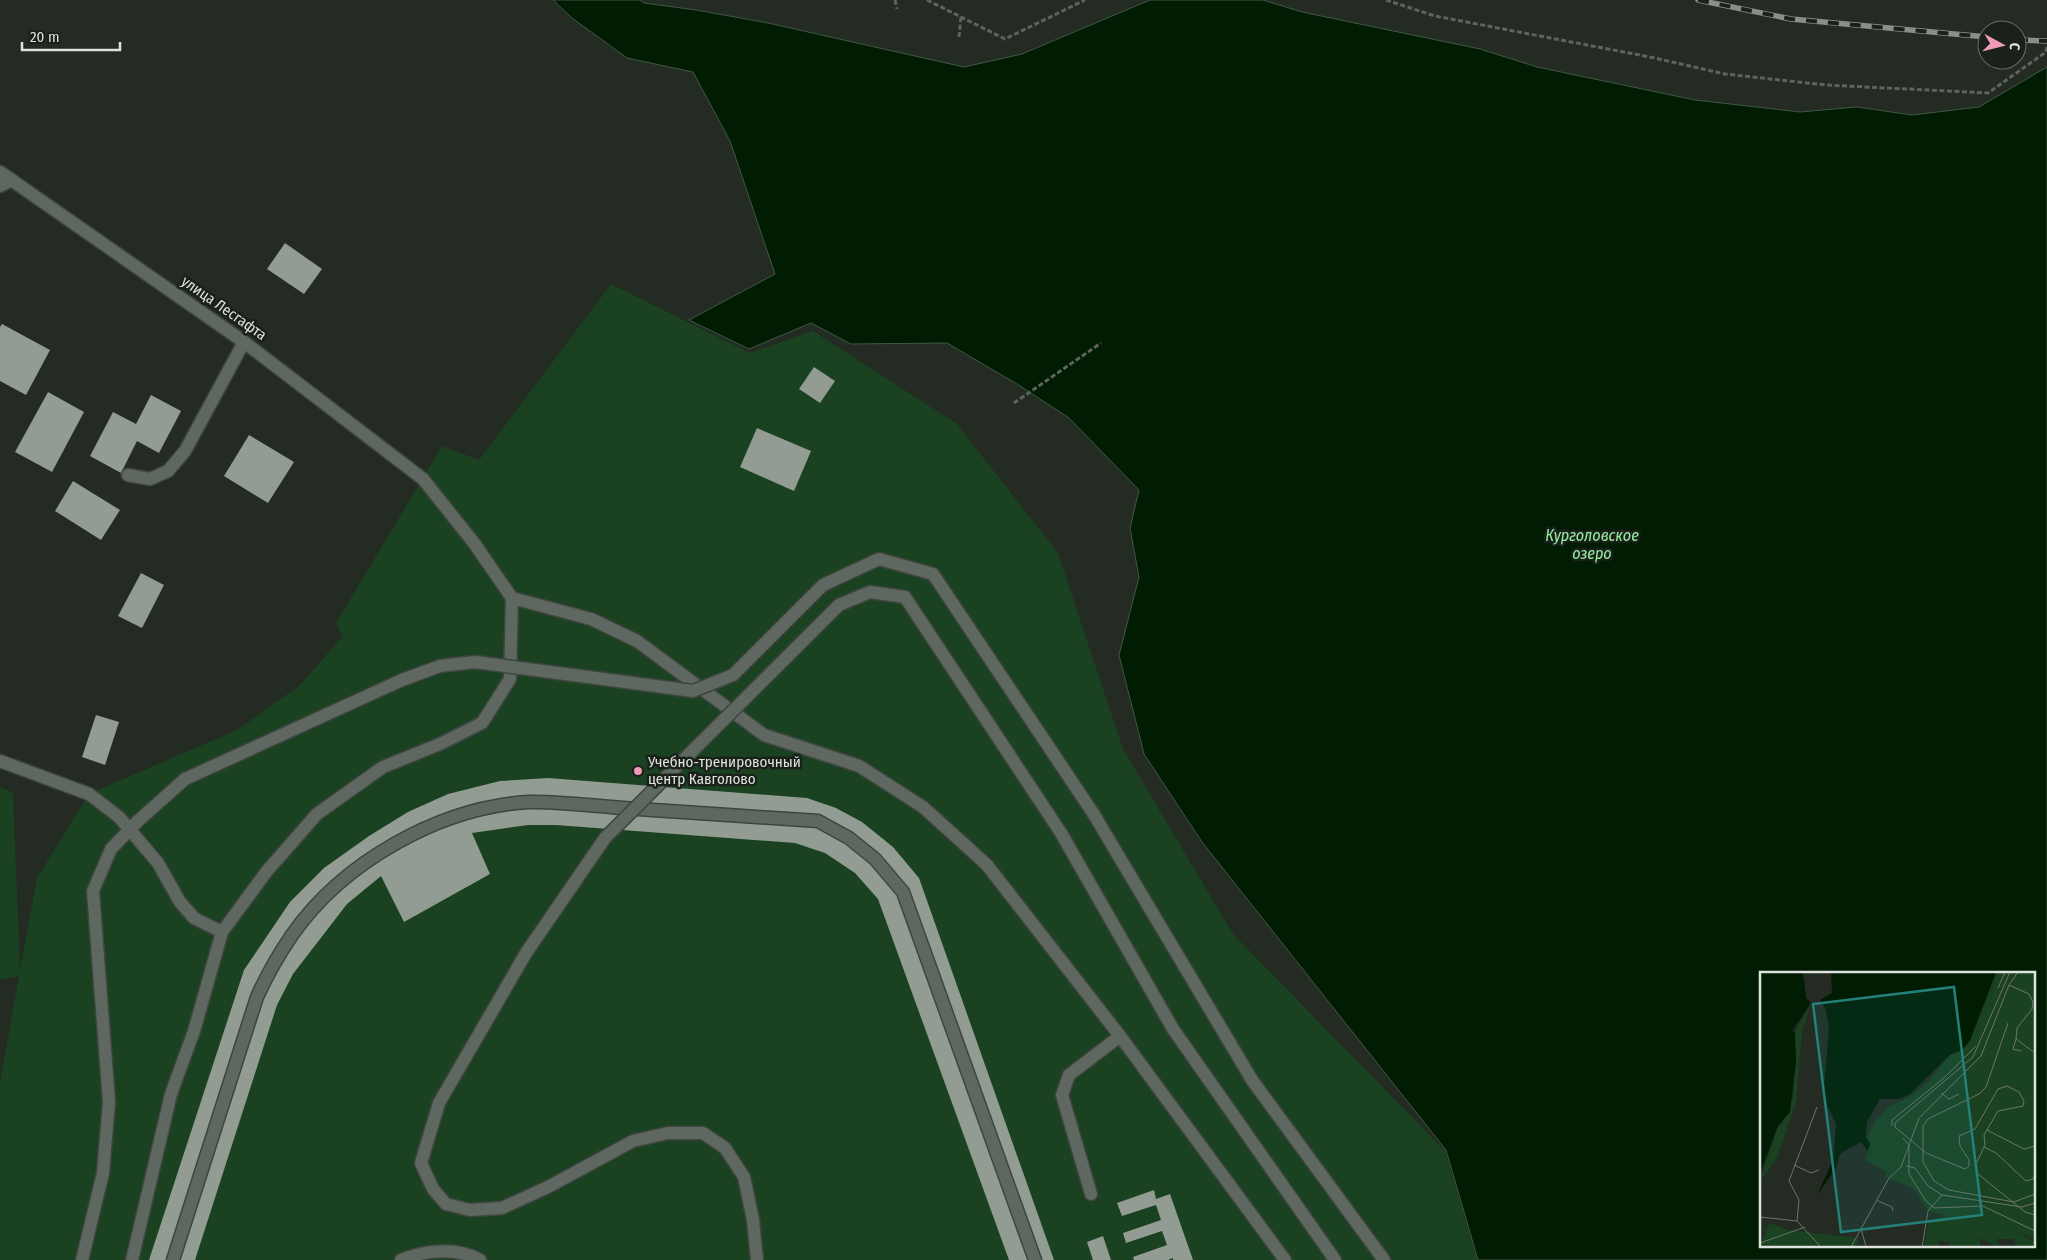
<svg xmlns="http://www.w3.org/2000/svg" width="2047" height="1260" font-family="'Fira Sans Condensed',sans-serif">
<rect width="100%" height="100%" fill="#232b23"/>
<path fill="#1a4221" d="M611,284l139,69 63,-22 144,93 101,129 65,196 110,185 212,217 32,109h-1477v-177l19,-107 -19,4v-193l13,6 7,177 17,-92 52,-84 148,-64 62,-44 44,-50 -7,-13 106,-177 37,14z"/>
<path fill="#001c03" stroke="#425744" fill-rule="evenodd" d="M553,0h87l4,3 52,7 72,13 196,44 58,-13 128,-54h113l39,12 178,37 57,18 158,33 105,12 57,-5 55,8 67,-8 68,-40v1193h-569l-32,-110 -244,-308 -58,-88 -25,-99 20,-78 -9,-49 9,-38 -70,-72 -52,-34 -70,-41 -96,1 -40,-21 -62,26 -60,-29 86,-46 -45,-133 -37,-69 -66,-14 -55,-40zM1761,974h272v272h-272z"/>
<path fill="#929c93" d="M285,243l37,26 -18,25 -37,-25z
M2,324l48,26 -24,45 -26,-14v-54z
M814,367l21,14 -15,22 -21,-14z
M48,392l36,20 -32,60 -37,-20z
M151,395l30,16 -22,42 -22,-12 -16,32 -31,-17 23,-44 23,12z
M757,428l54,23 -17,40 -54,-24z
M249,435l45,27 -26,41 -44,-27z
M73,481l47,29 -19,30 -46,-29z
M141,573l23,12 -22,43 -24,-12z
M96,715l23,7 -14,43 -23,-8z
M548,778l259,20 29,10 26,14 31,25 26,31 135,382h-45l-131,-361 -23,-26 -30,-20 -30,-10 -239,-18h-28l-56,8 18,41 -86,48 -23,-46 -34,28 -54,70 -16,31 -82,255h-46l95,-290 46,-68 34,-34 45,-32 39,-24 40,-18 52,-13z
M1154,1190l2,9 14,-5 23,66h-20v-2l-5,2h-34l-1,-3 34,-12 -5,-14 -36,12 -3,-10 38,-13 -5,-15 -34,11 -5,-13z
M1103,1236l8,24h-18l-6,-18z"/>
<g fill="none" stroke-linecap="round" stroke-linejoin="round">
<g stroke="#3e453f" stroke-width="15">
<path id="service" d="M0,186l12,-6
M128,475l22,4 18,-8 17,-20 59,-109
M423,479l51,64 38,55 79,21 46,22 127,94 95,31 64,41 64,58 133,171 165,224
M0,761l89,33 30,23 39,46 22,39 14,16 28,14
M1093,813l159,267 132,180
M1061,833l112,196 162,231
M605,838l-79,115 -87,150 -18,60 12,26 13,15 24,6 32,-2 46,-21 85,-46 35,-8h35l22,15 19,29 9,43 4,40
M1091,1194l-29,-99 7,-20 51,-39
M82,1260l21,-87 6,-71 -16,-211 18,-42 27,-28
M132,1260l39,-166 23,-63 28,-99 45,-61 50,-57 66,-47 57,-23 42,-21 28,-44 2,-81
M173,1260l84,-263c10,-22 22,-43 35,-62 51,-73 148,-128 237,-133 29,-1 64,4 94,6 65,4 130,9 195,13l31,17 26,21 28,33 132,368
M401,1260c24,-10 56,-13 79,0"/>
</g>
<g stroke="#3e453f" stroke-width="15">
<path id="minor" d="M0,172l244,170 179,137"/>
</g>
<path stroke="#5d645d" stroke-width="3" stroke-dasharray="5 2.5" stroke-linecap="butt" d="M895,0l2,9
M927,0l78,39 80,-39
M1386,0l49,16 215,41 75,17 101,11 162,8 58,-41 1,-6
M959,37l2,-20
M1014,403l87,-60"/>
<use href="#service" stroke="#5f6860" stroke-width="12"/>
<use href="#minor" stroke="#5f6860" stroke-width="12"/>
<g stroke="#899089" stroke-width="5.5">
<path id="rail" d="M1698,0l93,19 196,18
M2017,40l30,1"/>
</g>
<use href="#rail" stroke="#19211a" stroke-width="4" stroke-dasharray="11" stroke-linecap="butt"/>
<g stroke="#3e453f" stroke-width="15" stroke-linecap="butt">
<path id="service-bridge" d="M138,821l47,-42 217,-99 38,-14 35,-4 218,29 40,-16 90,-90 56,-26 54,15 160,239
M605,838l234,-233 31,-13 35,5 156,236"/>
</g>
<use href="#service-bridge" stroke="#5f6860" stroke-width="12"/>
</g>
<circle fill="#ef9ab8" stroke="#19211a" stroke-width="2" cx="638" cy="771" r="5"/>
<g text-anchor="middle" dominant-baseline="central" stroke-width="5" stroke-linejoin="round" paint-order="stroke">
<g font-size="15" fill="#dde2dd" stroke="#19211a">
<text transform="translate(224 308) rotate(35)">улица Лесгафта</text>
</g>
<g font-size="15" fill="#dde2dd" stroke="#19211a" text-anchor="start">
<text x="648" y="762">Учебно-тренировочный<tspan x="648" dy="17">центр Кавголово</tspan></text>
</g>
<g font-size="16" font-style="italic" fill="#96eca1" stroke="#19211a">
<text x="1592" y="535">Курголовское<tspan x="1592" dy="18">озеро</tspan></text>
</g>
</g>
<g transform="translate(1760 972)">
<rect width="275" height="275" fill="#232b23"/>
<path d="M237,0h38v267l-19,-8 19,11v5h-19l-3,-8h-17l3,5 -2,3 -17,-9v8l-30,1 -1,-5 -10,-1 -1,6h-14l5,-27 17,-4 -18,-5 -14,-22 -29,-12 1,-5 -21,-12 5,-16 -3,-7 9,-17 12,-13 21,-10 19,-15 22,-27 12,-5 8,-9zM51,31l-9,29 -6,70 -20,58 -16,21 18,-55 4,-2 11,-26 2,-66zM9,251l20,7 71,8 -4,9h-96z" fill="#1a4221"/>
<path d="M0,0h43l3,26 5,5 -19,28 3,1 1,30 -6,50 -12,14 -18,47zM71,0h165l-26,68 -8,10 -12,5 -40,39 -11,5h-19l-13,23 -1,15 4,7 -2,7 -7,-9 -21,12 -4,14 -19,27 16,-35 3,-36 -13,-27 6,-67 -3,-20 -6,-10 12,-7z" fill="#001c03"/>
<path fill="none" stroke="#6d746d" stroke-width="1" d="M250,0l-37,85 -78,66v4l31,26 39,16 4,-3v-6l-9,-14 -1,-10 16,-7 23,-40 9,-3 12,6 5,9 -1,5 -25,5 -14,24 1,10 -10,21 3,8 47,38 10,3M258,0l-9,13 20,9 4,8 -1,7 -15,19 -1,11 19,14M238,16l7,-16M248,51l-22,64 -7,7 -51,25 -5,7v36l11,19 15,9 65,12 21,-8M256,67l-3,10 8,2M181,121l8,6 10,-5M132,154v-6l52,-42 32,-32M227,158l37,19 11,-3M143,166l6,7v29l17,27 8,7 49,-2 52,25M224,175l12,6 30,28 7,-2 2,-5M34,193l17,8 8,-3M146,194l9,2 13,18 14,9 80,12 13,-4M116,228l16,7 1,4M0,245l37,4 24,26M37,249l2,-21 -10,-19 28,-74M101,256l5,19M0,271l45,-16M91,275l38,-69 12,-11 18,-49 62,-62 28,-71M162,275l6,-36 14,-16"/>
<path fill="#248179" fill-opacity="0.15" stroke="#248179" stroke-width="2.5" d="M194,15l28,228 -141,17 -28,-228z"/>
<rect width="275" height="275" fill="none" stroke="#dde2dd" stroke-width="2.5"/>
</g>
<g transform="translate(2002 45) rotate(97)"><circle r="24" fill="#19211a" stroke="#676e68"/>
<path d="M0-4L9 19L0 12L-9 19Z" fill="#ef9ab8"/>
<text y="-8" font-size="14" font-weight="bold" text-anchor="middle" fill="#dde2dd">С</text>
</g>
<path d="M22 42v8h98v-8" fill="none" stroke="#dde2dd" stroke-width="2.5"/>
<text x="30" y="42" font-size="15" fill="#dde2dd" stroke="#19211a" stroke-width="4" paint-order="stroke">20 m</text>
</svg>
